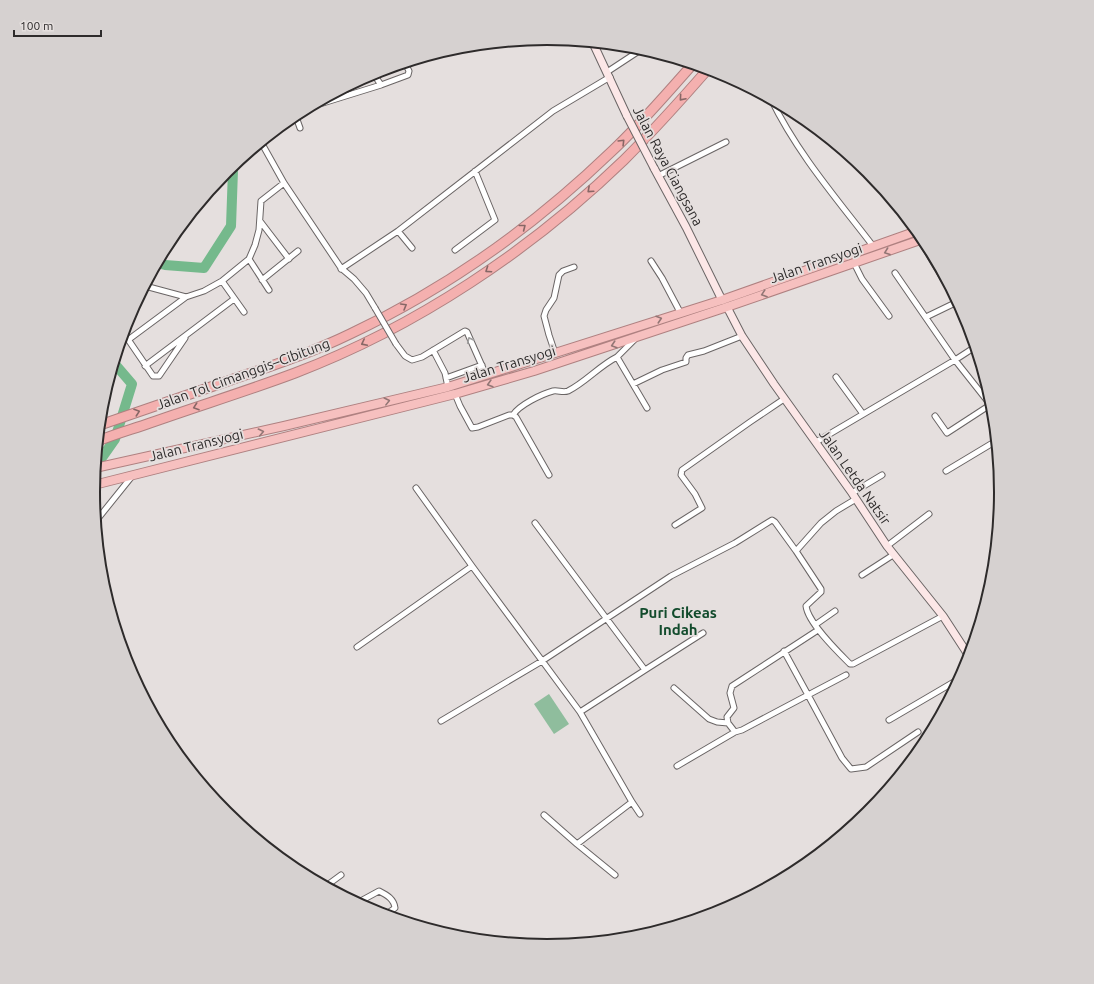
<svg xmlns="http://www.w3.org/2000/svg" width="1094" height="984" font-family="Ubuntu,sans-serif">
<rect width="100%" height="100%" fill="#e5dfde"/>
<path fill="#8fbd9d" d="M549,694l20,30 -15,10 -20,-30z"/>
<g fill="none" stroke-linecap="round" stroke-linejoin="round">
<path stroke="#75b98c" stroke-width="10" d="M157,263l8,2 39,3 27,-42 2,-56 -1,-4
M96,466l19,-27 17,-55 -18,-21"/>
<g stroke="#6a6565" stroke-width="7">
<path id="minor" d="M607,72l35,-23
M373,73l8,12 27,-10 1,-4 -4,-8
M771,99c26,54 66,100 102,147
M320,101l3,2 58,-18
M295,114l5,14
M261,142l23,41 57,85 13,11 12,14 9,15
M658,176l68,-34
M260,221l29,38
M398,231l14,17
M920,240l47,79
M455,250l40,-30 -20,-49
M249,259l20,31
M651,261l11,17 18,34
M854,263l8,16 27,37
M341,269l57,-38 155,-120 57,-34
M895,273l60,87 38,48
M262,280l36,-29
M222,281l22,31
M145,286l41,11 18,-6 18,-10 27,-22 6,-14 4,-15 2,-29 23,-18
M926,317l31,-15
M123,332l30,44h6l26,-38
M128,340l58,-43
M396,344l9,12 7,4 10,-3 43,-26 2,1 19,43
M433,350l12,23 3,14
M555,353l-6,-18 -5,-19 2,-6 8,-12 5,-23 4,-4 11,-4
M617,357l18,-18
M145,366l89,-67
M836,377l27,37
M446,378l36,-13
M633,384l29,-14 24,-8v-4l2,-3 16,-4 38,-15
M455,394l5,12 12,22 6,-1 31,-12h4l3,2 33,58
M513,415c6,-10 29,-21 40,-24 5,-1 10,2 15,0 18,-9 31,-25 49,-34l30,51
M935,416l12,17 43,-28
M816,442l139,-82 20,-13
M946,471l50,-30
M416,488l56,78
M852,493l30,-18
M96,521l37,-46
M535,523l110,147 -65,42
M675,525l27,-17 -7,-14 -14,-19 1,-5 68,-48 34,-23
M887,546l42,-32
M796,551l25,-28 15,-12 20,-12
M862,575l31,-20
M815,625l20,-14
M818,630l-86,56 -2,7 4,15 -7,9 1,6 7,9 7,-2 66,-35 34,63 9,11 15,-2 52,-35
M357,647l115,-81 108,146 52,90 8,12
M784,651l24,44 38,-20
M645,670l58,-37
M674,688l35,31 8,3 11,1
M889,720l70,-41
M441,721l101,-60 129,-85 64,-33 37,-23 3,2 21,29 25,38v3l-15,14c2,17 32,46 44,58h3l90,-48
M677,766l58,-34
M544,815l33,29 55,-42
M577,844l38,31
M326,886l15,-11
M357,903l22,-12c8,4 15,8 16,17l-10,7
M431,929h1"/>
</g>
<g stroke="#6a6565" stroke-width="9">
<path id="secondary" d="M593,43l34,73
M654,168l32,59 36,73
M727,307l15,29 32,48 78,109 35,53 56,70 26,40"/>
</g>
<g stroke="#af8181" stroke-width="10">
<path id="trunk" d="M95,468l189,-42 164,-39 274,-87 195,-69
M94,485l361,-91 79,-23 193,-64 196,-68"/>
</g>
<g stroke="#af8181" stroke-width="11">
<path id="motorway" d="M100,425c43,-15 87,-30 131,-45 40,-14 80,-27 119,-46 96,-45 184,-108 261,-182 29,-27 55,-58 82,-88
M98,441c17,-7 35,-12 52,-18 48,-17 97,-32 145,-50 121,-46 236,-123 329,-213 29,-29 57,-60 84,-91"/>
</g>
<use href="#minor" stroke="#fff" stroke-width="5"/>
<use href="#secondary" stroke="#fce7e7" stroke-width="7"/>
<use href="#trunk" stroke="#f6c0bf" stroke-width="8"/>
<use href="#motorway" stroke="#f4b0af" stroke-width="9"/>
<g stroke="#6a6565" stroke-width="7" stroke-linecap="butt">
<path id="minor-bridge" d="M375,308l21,36"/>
</g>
<g stroke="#6a6565" stroke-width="9" stroke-linecap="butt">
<path id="secondary-bridge" d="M627,116l27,52"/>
</g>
<use href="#minor-bridge" stroke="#fff" stroke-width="5"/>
<use href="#secondary-bridge" stroke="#fce7e7" stroke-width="7"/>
</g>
<defs><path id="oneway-chevron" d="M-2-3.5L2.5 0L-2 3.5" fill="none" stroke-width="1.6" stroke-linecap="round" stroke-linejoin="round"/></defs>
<g stroke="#876766">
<use href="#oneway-chevron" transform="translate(682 98) rotate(131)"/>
<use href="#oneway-chevron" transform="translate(622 142) rotate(-45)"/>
<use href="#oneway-chevron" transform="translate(590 190) rotate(138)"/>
<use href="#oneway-chevron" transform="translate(523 227) rotate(-38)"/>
<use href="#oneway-chevron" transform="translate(488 270) rotate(146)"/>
<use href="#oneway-chevron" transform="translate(404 306) rotate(-30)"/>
<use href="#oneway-chevron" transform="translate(364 343) rotate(153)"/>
<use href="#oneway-chevron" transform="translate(196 407) rotate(161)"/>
<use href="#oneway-chevron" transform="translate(137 412) rotate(-19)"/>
</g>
<g stroke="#927675">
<use href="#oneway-chevron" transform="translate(887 252) rotate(160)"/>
<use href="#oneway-chevron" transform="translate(764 294) rotate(161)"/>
<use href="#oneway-chevron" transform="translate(659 319) rotate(-18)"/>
<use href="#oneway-chevron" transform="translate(614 345) rotate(162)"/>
<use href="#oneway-chevron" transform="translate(490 384) rotate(164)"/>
<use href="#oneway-chevron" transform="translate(387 401) rotate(-14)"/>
<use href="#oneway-chevron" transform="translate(261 432) rotate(-12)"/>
</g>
<use stroke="#a1a0a0" href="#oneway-chevron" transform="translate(470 340) rotate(-115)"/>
<g text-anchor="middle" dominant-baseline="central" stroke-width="3.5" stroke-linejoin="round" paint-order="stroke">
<g font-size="14" fill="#2e2b2b" stroke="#e5dfde">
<text transform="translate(668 166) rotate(62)">Jalan Raya Ciangsana</text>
<text transform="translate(816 263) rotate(-19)">Jalan Transyogi</text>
<text transform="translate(509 364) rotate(-17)">Jalan Transyogi</text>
<text transform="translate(243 374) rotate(-20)">Jalan Tol Cimanggis–Cibitung</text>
<text transform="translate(196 445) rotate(-14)">Jalan Transyogi</text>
<text transform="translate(855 477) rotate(55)">Jalan Letda Natsir</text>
</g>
<g font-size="15" font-weight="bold" fill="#124b2c" stroke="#e5dfde">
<text x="678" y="612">Puri Cikeas<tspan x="678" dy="17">Indah</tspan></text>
</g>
</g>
<path d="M0 0H1094V984H0ZM100 492a447 447 0 1 1 894 0a447 447 0 1 1-894 0Z" fill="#d6d1d0" fill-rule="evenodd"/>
<path fill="none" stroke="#2e2b2b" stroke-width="2" d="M100 492a447 447 0 1 1 894 0a447 447 0 1 1-894 0Z"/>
<path d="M14 30v6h87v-6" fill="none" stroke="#2e2b2b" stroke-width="2"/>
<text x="20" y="30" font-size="12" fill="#2e2b2b" stroke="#e5dfde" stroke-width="3" paint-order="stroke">100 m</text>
</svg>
